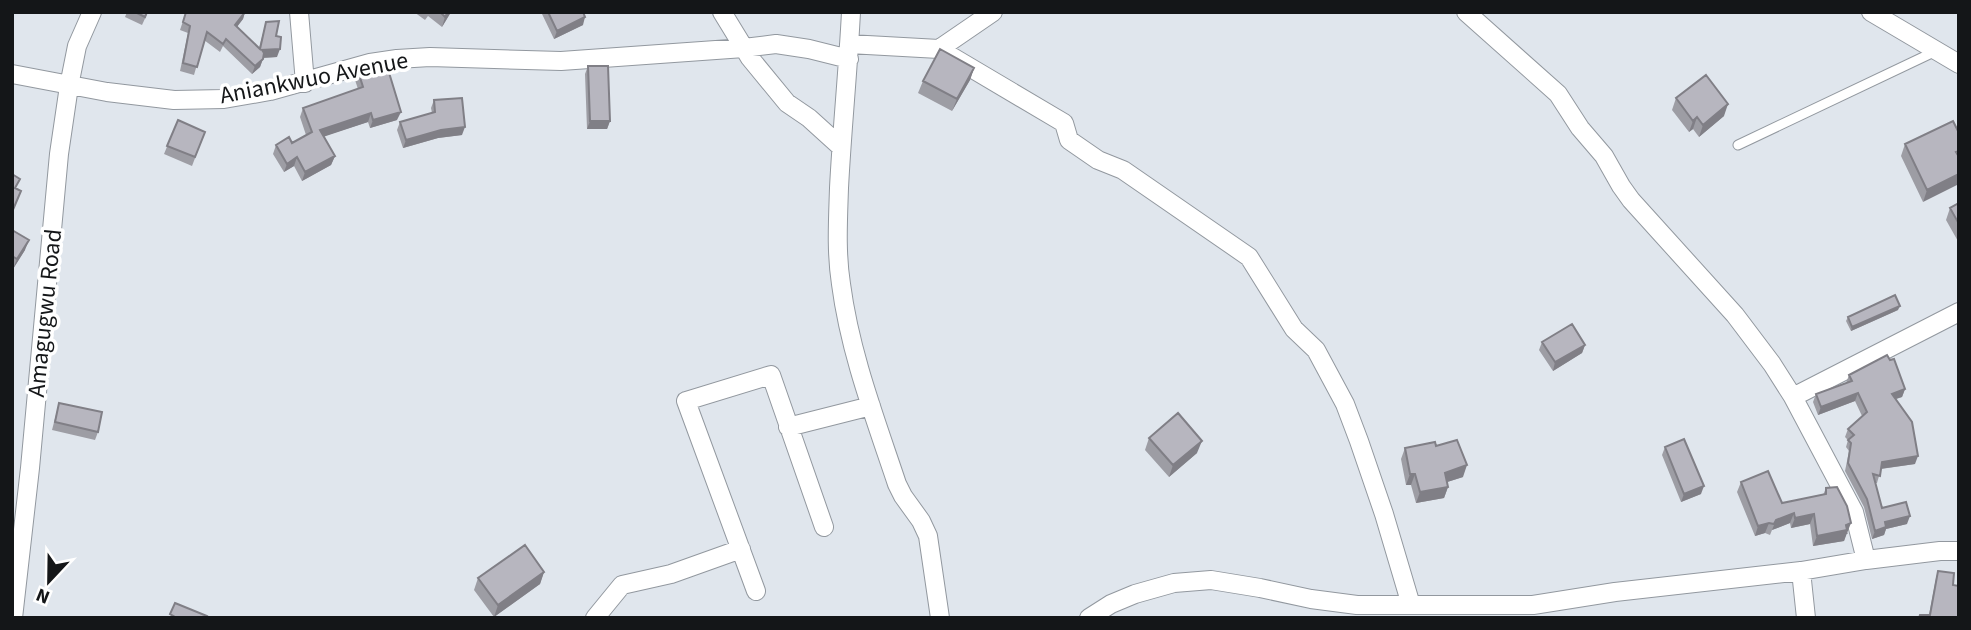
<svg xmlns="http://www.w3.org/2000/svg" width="1971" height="630" font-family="'Source Sans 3',sans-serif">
<rect width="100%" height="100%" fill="#e0e6ed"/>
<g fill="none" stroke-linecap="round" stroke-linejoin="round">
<g stroke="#92989f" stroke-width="11">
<path id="lane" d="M1738,145l198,-94"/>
</g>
<g stroke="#92989f" stroke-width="20">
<path id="street" d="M299,12l6,71
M722,12l22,36 32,-4 33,5 40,10
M851,12c-3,59 -9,117 -12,176 -1,32 -3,64 2,96 9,69 34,134 56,200l6,12 18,25 7,15 12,82
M1466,12l92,82 22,34 24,28 17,30 10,14 104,115 37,49 21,33 61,115 12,48
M1871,12l88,52
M849,44l90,5 54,-37
M939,49l125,74 5,17 29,20 25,10 126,87 45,72 22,21 29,54 14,37 25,73 27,91
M12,74l95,18 67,8 50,-1 46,-8 100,-28 27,-4 33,-2 131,4 183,-13 6,10 37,45 22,15 32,29
M1793,397l166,-85
M788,427l83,-21
M1801,571l5,47
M756,591l-70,-190 85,-26 53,152
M13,618l17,-150 29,-314 10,-68 8,-40 15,-34
M595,618l27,-33 49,-11 70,-25
M1089,618l22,-14 24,-10 39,-11 37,-3 49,8 51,11 46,6h176l82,-13 186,-21 65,-11 74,-9h19"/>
</g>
<use href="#lane" stroke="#fff" stroke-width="9"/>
<use href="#street" stroke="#fff" stroke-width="18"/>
</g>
<path fill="#9d9da4" d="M127,12h21l-6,13 -17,-8z
M186,12h59l-2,7 -6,8 22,21 7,-26 10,14 1,21 -14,1 -3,9 -8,7 -29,-28 -3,6 -16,-12 -10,35 -14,-4 8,-38 -8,-3z
M414,12h37l-9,15 -14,-11 -3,4z
M543,12h40v13l-29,14 -12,-25z
M588,66l22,55 -3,8h-20l-2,-55z
M974,68l-4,12 -18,31 -34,-18 5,-12z
M374,70l23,50 -27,8 -2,-6 -44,14 11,20 -4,9 -29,16 -8,-15 -10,6 -11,-18 3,-9 16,-2 14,-8 -6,-18 3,-9 55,-19 -3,-9 3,-9z
M1676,98l48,18 -25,21 -6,-8 -4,3 -17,-22z
M434,100l28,35 -24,3 -35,10 -6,-18 3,-8 32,-9 -1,-5z
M178,120l27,12 -13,34 -28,-12z
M1959,133l-36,69 -22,-46 4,-12z
M1959,203v40l-13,-23 4,-12z
M12,230l13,20 -12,19 -1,-1z
M1898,310l-47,21 -5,-10 2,-4z
M1542,342l43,3 -3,8 -29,18 -14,-21z
M1849,375l56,14 -3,8 -6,2 19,65 -34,5 -4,14h-2l7,25 25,16 -21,5 -2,6 -12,4 -8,-32 -19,-36 4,-20 -3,-4 2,-7 -3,-3 3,-8 14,-13 -7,-15 -37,14 -5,-13 3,-8 30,-11z
M59,403l39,29 -3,8 -43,-10z
M1149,438l48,15 -28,24 -24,-27z
M1436,446l27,31 -16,5 1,5 -4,11 -28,5 -5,-18h-5l-5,-26 4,-11z
M1665,447l36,47 -20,8 -19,-47z
M1741,482l41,21 41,-8 3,-7 22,46h-2l-2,7 -31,5 -3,-22 -19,4 -1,-5 -18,7 -2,5 -5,-2 -10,3 -18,-44z
M1938,571l15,14 6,33h-40l1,-3h9l7,-37z
M544,572l-4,12 -46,33 -20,-27 4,-12z"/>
<path fill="#807f86" d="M245,12l-2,7 -11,14 3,-8z
M448,12h3l-9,15 3,-10z
M585,17l-2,8 -29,14 3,-8z
M280,49l-3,8 -18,1 3,-8z
M263,59l-3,8 -8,7 3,-8z
M974,68l-4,12 -18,31 5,-12z
M1728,104l-4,12 -25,21 4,-12z
M401,112l-4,8 -27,8 3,-8z
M371,113l-3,9 -51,17 3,-9z
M1697,117l-4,12 -4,3 4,-11z
M590,121h20l-3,8h-20z
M465,127l-3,8 -24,3 -35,10 3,-8 35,-10z
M335,156l-4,9 -29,16 3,-9z
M297,157l-3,9 -10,6 3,-8z
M1959,174v10l-36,18 4,-12z
M29,240l-4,10 -12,19 4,-10z
M1900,306l-2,4 -47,21 1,-4z
M1585,345l-3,8 -29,18 2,-9z
M1905,389l-3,8 -13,4 3,-7z
M1858,393l-3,8 -37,14 3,-8z
M1202,441l-5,12 -28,24 4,-12z
M1918,456l-3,8 -36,5 3,-7z
M1467,465l-4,12 -22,7 4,-11z
M1410,474h5l-4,11h-5z
M1704,486l-3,8 -20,8 3,-8z
M1448,487l-4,11 -28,5 4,-11z
M1794,513l-4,10 -18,7 4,-10z
M1814,514l-4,10 -19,4 4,-10z
M1910,516l-3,8 -21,5 -2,6 -12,4 3,-8 10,-9z
M1769,523l-4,10 -10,3 3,-10z
M1851,523l-7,18 -31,5 4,-10z
M544,572l-4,12 -46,33 4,-12z"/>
<path fill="#b7b6bf" stroke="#807f86" stroke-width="2" d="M135,12h12l-2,5z
M186,12h59l-10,13 25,24 6,-27 13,-1 -3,15 5,1 -1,12 -18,1 2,3 -1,6 -8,7 -29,-27 -3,5 -16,-12 -10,35 -14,-4 7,-37 -7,-4z
M440,12h8l-3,5z
M548,12h35l2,5 -28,14z
M940,49l34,19 -17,31 -34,-18z
M387,66l14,46 -28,8 -2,-7 -51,17 15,26 -30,16 -8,-15 -10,7 -11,-19 13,-8 3,6 20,-11 -9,-24 60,-21 -5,-16 15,-4 1,3z
M588,66h20l2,55h-20z
M1706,75l22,29 -25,21 -6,-8 -4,4 -17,-23z
M462,98l3,29 -24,3 -35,10 -6,-18 35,-10 -1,-12z
M178,120l27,12 -10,25 -28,-11z
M1953,121l6,12v18l-3,1 3,5v17l-32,16 -22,-46z
M12,174l8,5 -5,9 6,3 -9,21z
M1959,203v21l-9,-16z
M12,230l17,10 -12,19 -5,-3z
M1895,295l5,11 -48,21 -4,-10z
M1572,324l13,21 -30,17 -13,-20z
M1887,355l3,5 4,-1 11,30 -13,5 20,28 6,34 -36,6 -2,14 -7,-2 9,34 24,-6 4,14 -25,6 1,5 -11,4 -8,-32 -19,-36 3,-20 -3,-3 6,-5 -6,-6 19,-17 -9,-19 -37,14 -5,-13 36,-13 -3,-6z
M59,403l43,9 -4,20 -43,-10z
M1178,413l24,28 -29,24 -24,-27z
M1684,439l20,47 -20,8 -19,-47z
M1457,440l10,25 -22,8 3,14 -28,5 -5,-18h-5l-5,-26 30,-6 1,4z
M1768,471l14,32 44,-9v-6l11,-1 10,19 4,17 -5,2 1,5 -30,6 -3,-22 -19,4 -1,-5 -18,7 -2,4 -5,-1 -11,3 -17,-44z
M525,545l19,27 -46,33 -20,-27z
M1938,571l16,2 -1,12 6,1v32h-40l1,-3h10z
M175,603l32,13 -1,2h-29l-7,-4z"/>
<g text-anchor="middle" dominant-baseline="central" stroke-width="7" stroke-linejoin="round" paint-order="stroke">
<g font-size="24" fill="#141618" stroke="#fff">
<text transform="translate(314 78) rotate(-11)">Aniankwuo Avenue</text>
<text transform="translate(45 313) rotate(-84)">Amagugwu Road</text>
</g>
</g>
<rect width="1971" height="630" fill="none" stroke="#141618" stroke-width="28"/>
<g transform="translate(49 581) rotate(202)" stroke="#ffffff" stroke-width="5" paint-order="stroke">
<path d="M0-5L12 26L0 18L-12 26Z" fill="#141618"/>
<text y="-10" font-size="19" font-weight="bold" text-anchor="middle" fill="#141618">N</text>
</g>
</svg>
